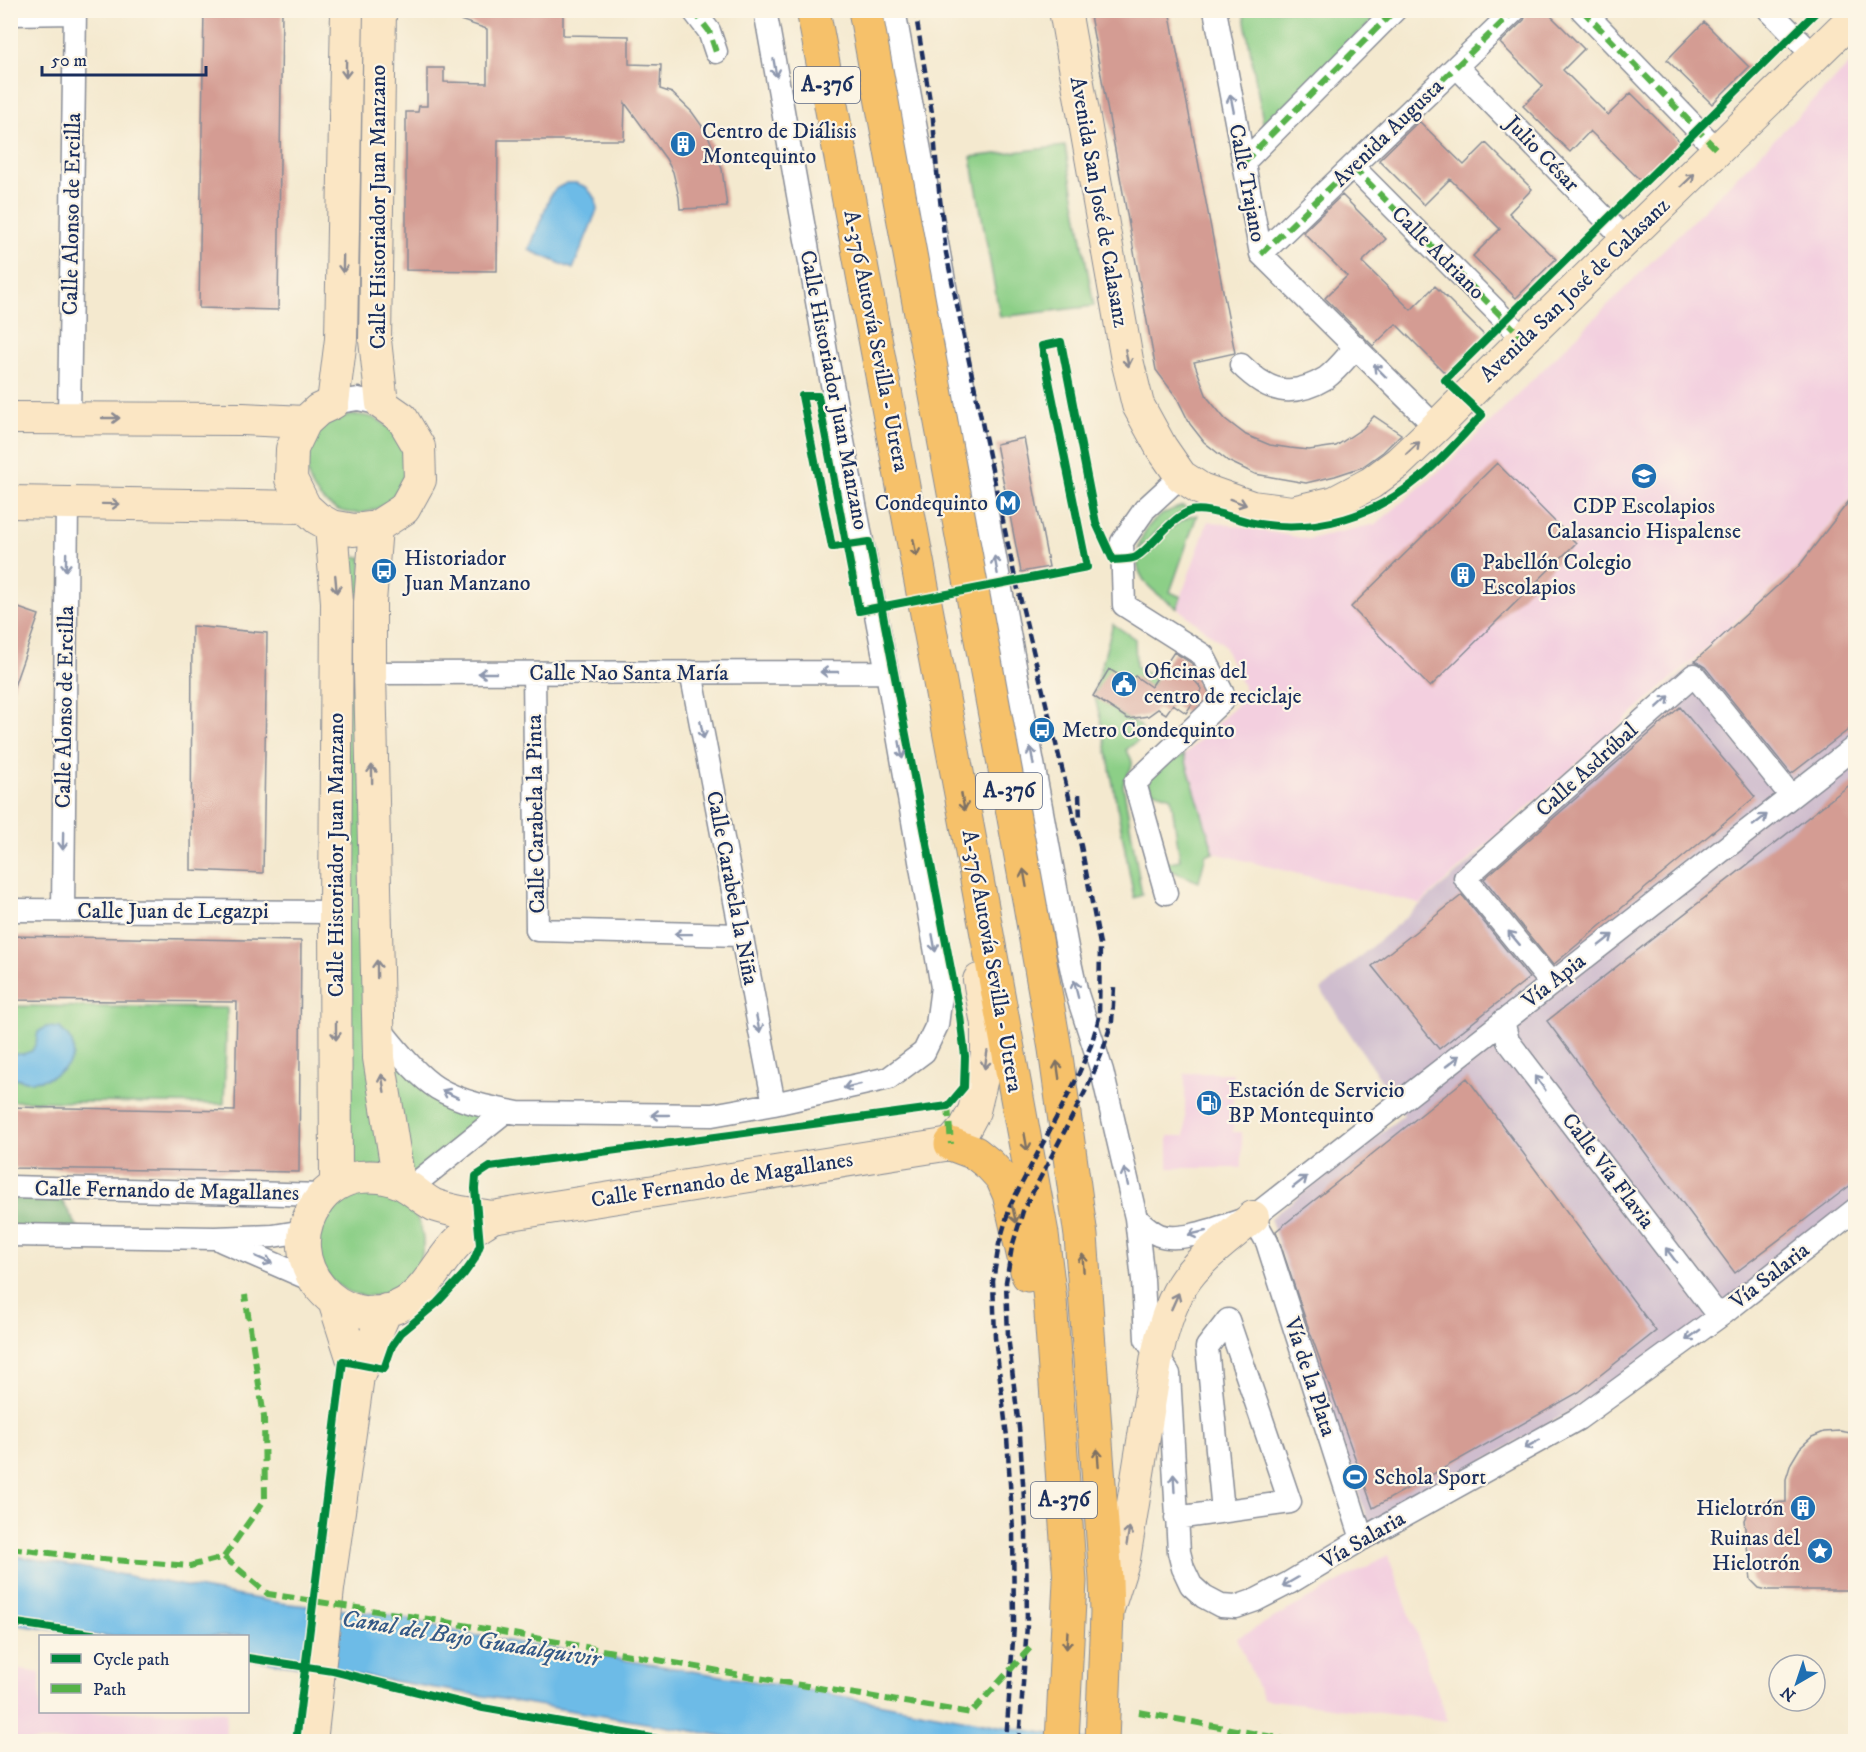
<svg xmlns="http://www.w3.org/2000/svg" width="1866" height="1752" font-family="'IM FELL DW Pica',serif">
<rect width="100%" height="100%" fill="#fcf5e5"/>
<filter id="ink" filterUnits="userSpaceOnUse"><feTurbulence type="fractalNoise" baseFrequency=".0167" numOctaves="2"/><feDisplacementMap in="SourceGraphic" scale="12" xChannelSelector="R" yChannelSelector="G"/><feConvolveMatrix kernelMatrix="1 2 1 2 8 2 1 2 1" color-interpolation-filters="sRGB"/></filter>
<filter id="wash" filterUnits="userSpaceOnUse"><feTurbulence type="fractalNoise" baseFrequency=".008" numOctaves="4" result="noise"/><feDisplacementMap in="SourceGraphic" scale="24" xChannelSelector="R" yChannelSelector="G"/><feGaussianBlur stdDeviation="1.35" result="paint"/><feColorMatrix in="noise" values="0 0 0 0 0 0 0 0 0 0 0 0 0 0 0 0 0 1.4 0 .05"/><feComposite in="paint" operator="in"/></filter>
<g filter="url(#wash)">
<rect width="100%" height="100%" fill="#f4e9cf"/>
<path fill="#f3cfdf" d="M1855,59v432l-56,74 -379,339 -206,-51 -30,-98 63,-60 -24,-51 -46,-36 31,-87 100,18 68,-15 75,-63z
M1185,1073h48v59h9v36h-74v-32h17z
M1388,1555l60,166 -185,-22 -26,-61z
M10,1667l30,6v39h187l-2,29h-214z"/>
<path fill="#cfbdce" d="M1855,492v726l-134,107 -352,201 -99,-308 134,-103 -83,-125 240,-206 238,-218z"/>
<path fill="#8ccf87" stroke="#547f72" stroke-width="1.5" d="M1243,10l139,1 -118,116z
M1065,146l29,160 -94,11 -29,-160z
M307 464a49 49 0 1 1 98 0a49 49 0 1 1-98 0Z
M1183,506l4,3 -27,19 -22,23c5,-26 20,-38 45,-45z
M1197,515l-27,77 11,5 -4,11c-17,-12 -40,-25 -40,-49 15,-13 40,-42 60,-44z
M345,556l16,1 28,610 -44,1z
M1113,624l22,15 1,27 20,14 -5,7 -12,-8 -6,-2 -17,34 14,10 9,3 4,7 -1,6 -16,13c12,17 4,17 -3,34l19,111 -8,3 -32,-173 -8,-31z
M1184,755l30,98 -8,1 -7,28 -34,-14v-5l15,-3 -9,-63 -21,-7c-6,-20 20,-27 34,-35z
M11,1006l216,2 -3,96 -213,-3z
M384,1050l105,66 -78,62z
M317 1243a53 53 0 1 1 106 0a53 53 0 1 1-106 0Z"/>
<path fill="#71b274" stroke="#467069" stroke-width="1.5" d="M11,1199h50l18,30 -68,-1z"/>
<path fill="#6dbbe7" stroke="#4475a2" stroke-width="1.5" d="M567,183h9l10,4 10,12 1,11 -24,59 -44,-19 22,-56 6,-6z
M46,1027l14,1c4,5 10,9 12,15 8,22 -20,37 -39,38 -8,1 -15,-2 -22,-5v-22h12l9,-3 4,-8 2,-11z
M11,1555l269,48 111,12 81,20 347,57 180,34 97,15h-343l-420,-70 -85,-12v-23h-150l-87,-12z"/>
<g id="blocks">
<path fill="#d49c93" d="M204,10h78l-4,300 -79,-2z
M442,10h121v25l66,1v28l32,1 -1,24 12,4 20,19 15,21 15,36 5,38 -47,2 -1,-12 -6,-25 -7,-13 -41,-56 -1,37h-126l-1,131 -91,-1v-158h12l1,-6h8v-38h17v14l43,1v-54l-45,-15z
M1089,10h80l66,343 -41,9 13,35 18,22 21,16 24,10 20,3 19,2 27,-4 27,-18 11,-12 27,18 -18,18 -21,15 -27,9 -29,7 -51,-9 -27,-13 -24,-19 -14,-18 -13,-26 -21,-28z
M1528,10h17l39,39 -21,21 45,45 23,-22 49,49 -39,39 -51,-50 -20,21 -47,-46 20,-20 -43,-43 24,-23z
M1704,22l45,45 -37,37 -45,-44z
M1419,121l45,44 22,-22 46,46 -23,24 47,46 -40,39 -43,-42 27,-27 -50,-50 -26,26 -45,-45z
M1342,195l44,44 -24,23 49,48 24,-24 49,49 -39,38 -49,-49 -23,22 -48,-48 22,-22 -44,-44z
M1024,438l25,129 -28,5 -25,-128z
M1497,463l79,80 -146,144 -79,-80z
M1856,492v232l-65,50 -86,-107 -10,-6 104,-95z
M10,605l29,10 -26,74 -3,-1z
M192,626l75,7 -4,240 -72,-3z
M1174,652l19,12 6,12 -4,5 7,8 -16,24 -13,-9 -7,10 -8,-5 -10,7 -20,3 -35,-23 16,-27 20,12 6,-5 16,11z
M1680,707l75,90 -202,168 -69,-86z
M1856,780v401l-121,92 -188,-252z
M1462,895l67,83 -90,71 -67,-83z
M10,936l291,5 -2,231 -289,-4v-61l225,4 2,-109 -227,-2z
M1467,1078l189,253 -77,61 -206,116 -67,-187 -30,-90z
M1840,1431l16,3v156h-89l-8,-2 -8,-8 -7,-60 4,-9 5,-7 33,-2v-23l5,-16 9,-15 12,-11 12,-5z"/>
</g>
</g>
<g filter="url(#ink)">
<use href="#blocks" fill-opacity="0" stroke="#888c96" stroke-width="1.5"/>
<g fill="none" stroke-linecap="round" stroke-linejoin="round">
<g stroke="#888c96" stroke-width="25">
<path id="street" d="M693,10l16,21 7,21
M894,10l174,943 9,41 25,77 34,147 7,62 3,59 23,35 10,178 4,16 8,17 13,12 17,9 15,1 20,-7 33,-17 73,-44 216,-120 146,-106 132,-104
M1215,10l46,244 175,173
M1582,10l136,141
M1769,10l45,46
M10,14l65,-1
M1457,67l169,173
M1244,162l151,-152
M1353,167l171,172
M1261,254l254,-244
M1241,365c27,27 50,34 85,13 11,-8 21,-21 30,-31
M333,403l25,-4 24,5
M69,418l6,-408
M691,672l83,432
M370,673l517,-1
M534,673l3,257 204,5
M1166,893l-31,-110 90,-85 -22,-43 -79,-50 -2,-63 23,-33 36,-33
M10,910l325,2
M63,910l4,-407
M1551,983l-86,-105 229,-203 97,121
M1503,1021l5,20 205,268 11,4
M378,1027c18,21 36,46 59,61 23,14 54,20 81,25l194,2 62,-11 115,-26 35,-26 13,-27 5,-38 -55,-315 -59,-309 -63,-353
M10,1187l313,8
M410,1188l96,-77
M1253,1217l14,25 95,297
M1136,1218c7,6 14,13 23,17 24,9 70,-12 94,-18l603,-471
M10,1235l205,3 58,-2 31,-5
M222,1241l92,40
M1176,1518l114,-16 -62,-182 -21,27 16,164"/>
</g>
<g stroke="#888c96" stroke-width="34">
<path id="secondary" d="M347,10l-6,329 -8,64 -15,7 -13,12 -13,27 -1,30 14,28 12,11 14,8 23,4 22,-3 28,-18 16,-29 -1,-33 -17,-29 -20,-14 -7,-64 5,-330
M1065,10l62,350 11,45 23,42 20,29 20,13 51,18 40,5 43,-10 36,-19 27,-20 38,-36 88,-88 332,-324
M10,418l233,1 62,3
M10,502l295,5
M331,526l6,76 -2,310 1,273
M376,527l-6,75v71l9,385 20,124
M492,1217c-10,7 -21,13 -30,21 -21,18 -33,51 -57,65 -64,37 -131,-42 -87,-101 9,-13 25,-23 41,-25 19,-2 37,1 52,12 8,6 15,12 23,16 19,7 39,9 58,12l459,-73 14,-16 9,-17 13,-54v-33l-8,-44
M334,1301l24,75
M1109,1606l15,-47 33,-203c4,-22 13,-51 25,-71 17,-27 47,-47 71,-68
M311,1742l17,-153 30,-213 28,-66"/>
</g>
<g stroke="#888c96" stroke-width="35">
<path id="primary" d="M813,10l156,826 73,398 8,66 20,281 -8,161
M865,10l165,895 25,144 26,187 25,343 1,34 -5,129
M951,1144l24,9 15,12 12,13 7,16 19,81"/>
</g>
<use href="#street" stroke="#fff" stroke-width="22"/>
<use href="#secondary" stroke="#fbe6c4" stroke-width="32"/>
<use href="#primary" stroke="#f6c16b" stroke-width="33"/>
<path stroke="#1b2f5e" stroke-width="4.5" stroke-dasharray="9 4.5" stroke-linecap="butt" d="M915,10l18,109 4,53 9,81 68,320 67,273 19,98 -1,74 -8,27 -15,35 -66,126 -11,38 -6,37 2,56 12,100 6,93 1,95 -8,117
M1079,794l1,25
M1019,1742l8,-117 -1,-95 -6,-94 -12,-100 -2,-54 6,-35 11,-36 65,-125 15,-36 9,-29 2,-34"/>
<path stroke="#55b248" stroke-width="6" stroke-dasharray="12 6" stroke-linecap="butt" d="M693,10l16,21 7,21
M1582,10l136,141
M1244,162l151,-152
M1353,167l171,172
M1261,254l254,-244
M948,1106l3,38
M10,1548l80,10 100,8 34,-9 41,-58 -1,-82 -19,-122
M224,1557l44,37 173,27 317,57 213,35 59,-65
M1139,1712l161,30"/>
<g stroke="#fcf5e5" stroke-width="11">
<path id="cycleway" d="M10,1622l95,14
M248,1658l85,13 150,37 192,34
M296,1742l47,-381 41,8 8,-23 9,-13 36,-30 27,-29 10,-14 6,-15 -5,-56 1,-13 14,-9 458,-61 16,-19 1,-31 -5,-40 -91,-474 -35,5h-2l-30,-151h16l41,215 228,-44 -45,-221 19,-4 35,181 17,37c7,-1 17,0 23,-3 17,-11 32,-36 52,-45 17,-7 51,9 71,12 60,9 116,-8 162,-47 22,-18 41,-41 61,-62l-37,-35 373,-370"/>
</g>
<use href="#cycleway" stroke="#00873e" stroke-width="8"/>
</g>
<defs><path id="oneway-shaft" d="M-6 0H5M1.5-3L5.5 0L1.5 3" fill="none" stroke-width="1.6" stroke-linecap="round" stroke-linejoin="round" transform="scale(1.5)"/></defs>
<g stroke="#8d97ae">
<use href="#oneway-shaft" transform="translate(775 68) rotate(80)"/>
<use href="#oneway-shaft" transform="translate(1232 103) rotate(-101)"/>
<use href="#oneway-shaft" transform="translate(1380 371) rotate(-135)"/>
<use href="#oneway-shaft" transform="translate(66 562) rotate(91)"/>
<use href="#oneway-shaft" transform="translate(996 565) rotate(-100)"/>
<use href="#oneway-shaft" transform="translate(829 672) rotate(180)"/>
<use href="#oneway-shaft" transform="translate(487 673) rotate(180)"/>
<use href="#oneway-shaft" transform="translate(1663 702) rotate(-42)"/>
<use href="#oneway-shaft" transform="translate(702 730) rotate(79)"/>
<use href="#oneway-shaft" transform="translate(901 750) rotate(80)"/>
<use href="#oneway-shaft" transform="translate(1032 756) rotate(-100)"/>
<use href="#oneway-shaft" transform="translate(1760 820) rotate(-38)"/>
<use href="#oneway-shaft" transform="translate(63 841) rotate(91)"/>
<use href="#oneway-shaft" transform="translate(683 934) rotate(-179)"/>
<use href="#oneway-shaft" transform="translate(1514 938) rotate(-130)"/>
<use href="#oneway-shaft" transform="translate(1606 940) rotate(-38)"/>
<use href="#oneway-shaft" transform="translate(934 943) rotate(80)"/>
<use href="#oneway-shaft" transform="translate(1076 989) rotate(-104)"/>
<use href="#oneway-shaft" transform="translate(758 1024) rotate(79)"/>
<use href="#oneway-shaft" transform="translate(1453 1061) rotate(-38)"/>
<use href="#oneway-shaft" transform="translate(1540 1083) rotate(-127)"/>
<use href="#oneway-shaft" transform="translate(852 1086) rotate(167)"/>
<use href="#oneway-shaft" transform="translate(450 1094) rotate(-155)"/>
<use href="#oneway-shaft" transform="translate(660 1115) rotate(-180)"/>
<use href="#oneway-shaft" transform="translate(1126 1177) rotate(-103)"/>
<use href="#oneway-shaft" transform="translate(1300 1182) rotate(-38)"/>
<use href="#oneway-shaft" transform="translate(1197 1233) rotate(167)"/>
<use href="#oneway-shaft" transform="translate(1671 1255) rotate(-127)"/>
<use href="#oneway-shaft" transform="translate(264 1260) rotate(24)"/>
<use href="#oneway-shaft" transform="translate(1693 1335) rotate(144)"/>
<use href="#oneway-shaft" transform="translate(1532 1444) rotate(151)"/>
<use href="#oneway-shaft" transform="translate(1174 1483) rotate(-93)"/>
<use href="#oneway-shaft" transform="translate(1290 1582) rotate(150)"/>
</g>
<g stroke="#8b8a91">
<use href="#oneway-shaft" transform="translate(346 69) rotate(91)"/>
<use href="#oneway-shaft" transform="translate(1688 180) rotate(-44)"/>
<use href="#oneway-shaft" transform="translate(343 264) rotate(91)"/>
<use href="#oneway-shaft" transform="translate(1127 358) rotate(79)"/>
<use href="#oneway-shaft" transform="translate(111 418)"/>
<use href="#oneway-shaft" transform="translate(1413 448) rotate(-43)"/>
<use href="#oneway-shaft" transform="translate(1238 502) rotate(20)"/>
<use href="#oneway-shaft" transform="translate(111 504) rotate(1)"/>
<use href="#oneway-shaft" transform="translate(336 584) rotate(85)"/>
<use href="#oneway-shaft" transform="translate(372 774) rotate(-91)"/>
<use href="#oneway-shaft" transform="translate(377 969) rotate(-91)"/>
<use href="#oneway-shaft" transform="translate(336 1031) rotate(90)"/>
<use href="#oneway-shaft" transform="translate(986 1060) rotate(99)"/>
<use href="#oneway-shaft" transform="translate(383 1083) rotate(-99)"/>
<use href="#oneway-shaft" transform="translate(1175 1301) rotate(-66)"/>
<use href="#oneway-shaft" transform="translate(1128 1536) rotate(-81)"/>
</g>
<g stroke="#7e7164">
<use href="#oneway-shaft" transform="translate(915 548) rotate(79)"/>
<use href="#oneway-shaft" transform="translate(963 802) rotate(79)"/>
<use href="#oneway-shaft" transform="translate(1025 878) rotate(-100)"/>
<use href="#oneway-shaft" transform="translate(1058 1070) rotate(-98)"/>
<use href="#oneway-shaft" transform="translate(1026 1142) rotate(80)"/>
<use href="#oneway-shaft" transform="translate(1014 1214) rotate(77)"/>
<use href="#oneway-shaft" transform="translate(1083 1263) rotate(-94)"/>
<use href="#oneway-shaft" transform="translate(1098 1458) rotate(-94)"/>
<use href="#oneway-shaft" transform="translate(1067 1640) rotate(93)"/>
</g>
</g>
<defs>
<g id="building-disc" transform="scale(1.35)"><circle r="9.5" fill="#1f6fb2" stroke="#fcf5e5"/><path d="M-4-6H4V6H1V3H-1V6H-4ZM-2.5-4.3h1.7v1.8h-1.7ZM.8-4.3h1.7v1.8H.8ZM-2.5-1h1.7V.8h-1.7ZM.8-1h1.7V.8H.8Z" fill="#fff"/></g>
<g id="school-disc" transform="scale(1.35)"><circle r="9.5" fill="#1f6fb2" stroke="#fcf5e5"/><path d="M0-5L7-2L0 1L-7-2ZM-4 1L0 2.5L4 1V4Q0 6-4 4Z" fill="#fff"/></g>
<g id="metro-disc" transform="scale(1.35)"><circle r="9.5" fill="#1f6fb2" stroke="#fcf5e5"/><path d="M-5.5 5V-5H-3L0 0L3-5H5.5V5H3V-.5L0 4L-3-.5V5Z" fill="#fff"/></g>
<g id="bus-disc" transform="scale(1.35)"><circle r="9.5" fill="#1f6fb2" stroke="#fcf5e5"/><path d="M-5-6H5V4H4V6H2V4H-2V6H-4V4H-5ZM-3.5-4V0h7V-4ZM-3.5 1.2v1.5H-2V1.2ZM2 1.2v1.5H3.5V1.2Z" fill="#fff"/></g>
<g id="civic-disc" transform="scale(1.35)"><circle r="9.5" fill="#1f6fb2" stroke="#fcf5e5"/><path d="M-.6-6.5H3V-4.5H.6V-3L4-1V1h2V6H-6V1h2V-1L-.6-3ZM-1.2 2.5V6h2.4V2.5Z" fill="#fff"/></g>
<g id="fuel-disc" transform="scale(1.35)"><circle r="9.5" fill="#1f6fb2" stroke="#fcf5e5"/><path d="M-5.5-6h7V0h2V4h1.3V-2.5L3-4.5l.8-.8L6-3V5H2.5V1h-1V6h-7ZM-4.2-4.7v3.2H.2V-4.7Z" fill="#fff"/></g>
<g id="stadium-disc" transform="scale(1.35)"><circle r="9.5" fill="#1f6fb2" stroke="#fcf5e5"/><path d="M0-5a6.5 5 0 1 0 0 10a6.5 5 0 1 0 0-10ZM-3.5-1.8h7v3.6h-7Z" fill="#fff"/></g>
<g id="sight-disc" transform="scale(1.35)"><circle r="9.5" fill="#1f6fb2" stroke="#fcf5e5"/><path d="M0-6L1.8-2.2L6-1.7L2.9 1.2L3.7 5.4L0 3.3L-3.7 5.4L-2.9 1.2L-6-1.7L-1.8-2.2Z" fill="#fff"/></g>
</defs>
<g fill-rule="evenodd">
<use href="#building-disc" x="683" y="144"/>
<use href="#school-disc" x="1644" y="476"/>
<use href="#metro-disc" x="1008" y="503"/>
<use href="#bus-disc" x="384" y="571"/>
<use href="#building-disc" x="1463" y="575"/>
<use href="#civic-disc" x="1124" y="684"/>
<use href="#bus-disc" x="1042" y="730"/>
<use href="#fuel-disc" x="1209" y="1103"/>
<use href="#stadium-disc" x="1355" y="1477"/>
<use href="#building-disc" x="1803" y="1508"/>
<use href="#sight-disc" x="1820" y="1551"/>
</g>
<g text-anchor="middle" dominant-baseline="central" stroke-width="4.5" stroke-linejoin="round" paint-order="stroke">
<g fill="#fcf5e5" stroke="#5e6a86" stroke-width="1.5">
<rect x="794" y="67" width="66" height="36" rx="4.5"/>
<rect x="976" y="773" width="66" height="36" rx="4.5"/>
<rect x="1031" y="1482" width="66" height="36" rx="4.5"/>
</g>
<g font-size="21" font-weight="bold" fill="#1b2f5e">
<text x="827" y="85">A-376</text>
<text x="1009" y="791">A-376</text>
<text x="1064" y="1500">A-376</text>
</g>
<g font-size="22" fill="#1b2f5e" stroke="#fcf5e5" text-anchor="start">
<text x="702" y="131">Centro de Diálisis<tspan x="702" dy="25">Montequinto</tspan></text>
<text x="988" y="503" text-anchor="end">Condequinto</text>
<text x="1644" y="506" text-anchor="middle">CDP Escolapios<tspan x="1644" dy="25">Calasancio Hispalense</tspan></text>
<text x="404" y="558">Historiador<tspan x="404" dy="25">Juan Manzano</tspan></text>
<text x="1482" y="562">Pabellón Colegio<tspan x="1482" dy="25">Escolapios</tspan></text>
<text x="1144" y="671">Oficinas del<tspan x="1144" dy="25">centro de reciclaje</tspan></text>
<text x="1062" y="730">Metro Condequinto</text>
<text x="1228" y="1090">Estación de Servicio<tspan x="1228" dy="25">BP Montequinto</tspan></text>
<text x="1374" y="1477">Schola Sport</text>
<text x="1784" y="1508" text-anchor="end">Hielotrón</text>
<text x="1800" y="1538" text-anchor="end">Ruinas del<tspan x="1800" dy="25">Hielotrón</tspan></text>
</g>
<g font-size="22" fill="#1b2f5e" stroke="#fcf5e5">
<text transform="translate(1388 133) rotate(-44)">Avenida Augusta</text>
<text transform="translate(1542 154) rotate(46)">Julio César</text>
<text transform="translate(1247 183) rotate(79)">Calle Trajano</text>
<text transform="translate(1099 202) rotate(80)">Avenida San José de Calasanz</text>
<text transform="translate(378 207) rotate(-90)">Calle Historiador Juan Manzano</text>
<text transform="translate(72 214) rotate(-89)">Calle Alonso de Ercilla</text>
<text transform="translate(1438 253) rotate(45)">Calle Adriano</text>
<text transform="translate(1575 290) rotate(-44)">Avenida San José de Calasanz</text>
<text transform="translate(876 341) rotate(79)">A-376 Autovía Sevilla - Utrera</text>
<text transform="translate(834 390) rotate(79)">Calle Historiador Juan Manzano</text>
<text x="629" y="673">Calle Nao Santa María</text>
<text transform="translate(65 707) rotate(-89)">Calle Alonso de Ercilla</text>
<text transform="translate(1587 770) rotate(-42)">Calle Asdrúbal</text>
<text transform="translate(536 814) rotate(-91)">Calle Carabela la Pinta</text>
<text transform="translate(336 855) rotate(-90)">Calle Historiador Juan Manzano</text>
<text transform="translate(732 888) rotate(79)">Calle Carabela la Niña</text>
<text x="173" y="911">Calle Juan de Legazpi</text>
<text transform="translate(992 961) rotate(80)">A-376 Autovía Sevilla - Utrera</text>
<text transform="translate(1554 981) rotate(-38)">Vía Apia</text>
<text transform="translate(1608 1171) rotate(53)">Calle Vía Flavia</text>
<text transform="translate(722 1180) rotate(-9)">Calle Fernando de Magallanes</text>
<text transform="translate(167 1191) rotate(1)">Calle Fernando de Magallanes</text>
<text transform="translate(1770 1276) rotate(-38)">Vía Salaria</text>
<text transform="translate(1310 1377) rotate(72)">Vía de la Plata</text>
<text transform="translate(1363 1540) rotate(-30)">Vía Salaria</text>
</g>
<g font-size="24" font-style="italic" fill="#345987" stroke="#fcf5e5">
<text transform="translate(471 1639) rotate(9)">Canal del Bajo Guadalquivir</text>
</g>
</g>
<rect width="1866" height="1752" fill="none" stroke="#fcf5e5" stroke-width="36"/>
<rect x="39" y="1635" width="210" height="78" fill="#fcf5e5" stroke="#a2a6af" stroke-width="1.5"/>
<rect x="51" y="1654" width="30" height="9" fill="#00873e" stroke="#a2a6af" stroke-width="1.5"/>
<text x="93" y="1665" font-size="18" fill="#1b2f5e">Cycle path</text>
<rect x="51" y="1684" width="30" height="9" fill="#55b248" stroke="#a2a6af" stroke-width="1.5"/>
<text x="93" y="1695" font-size="18" fill="#1b2f5e">Path</text>
<g transform="translate(1797 1683) rotate(219)"><circle r="28" fill="#fcf5e5" stroke="#a2a6af" stroke-width="1.5"/>
<path d="M0-4.5L10 22L0 15L-10 22Z" fill="#1f6fb2"/>
<text y="-9" font-size="16" font-weight="bold" text-anchor="middle" fill="#1b2f5e">N</text>
</g>
<path d="M42 66v9h164v-9" fill="none" stroke="#1b2f5e" stroke-width="3"/>
<text x="51" y="66" font-size="18" fill="#1b2f5e" stroke="#fcf5e5" stroke-width="4.5" paint-order="stroke">50 m</text>
</svg>
